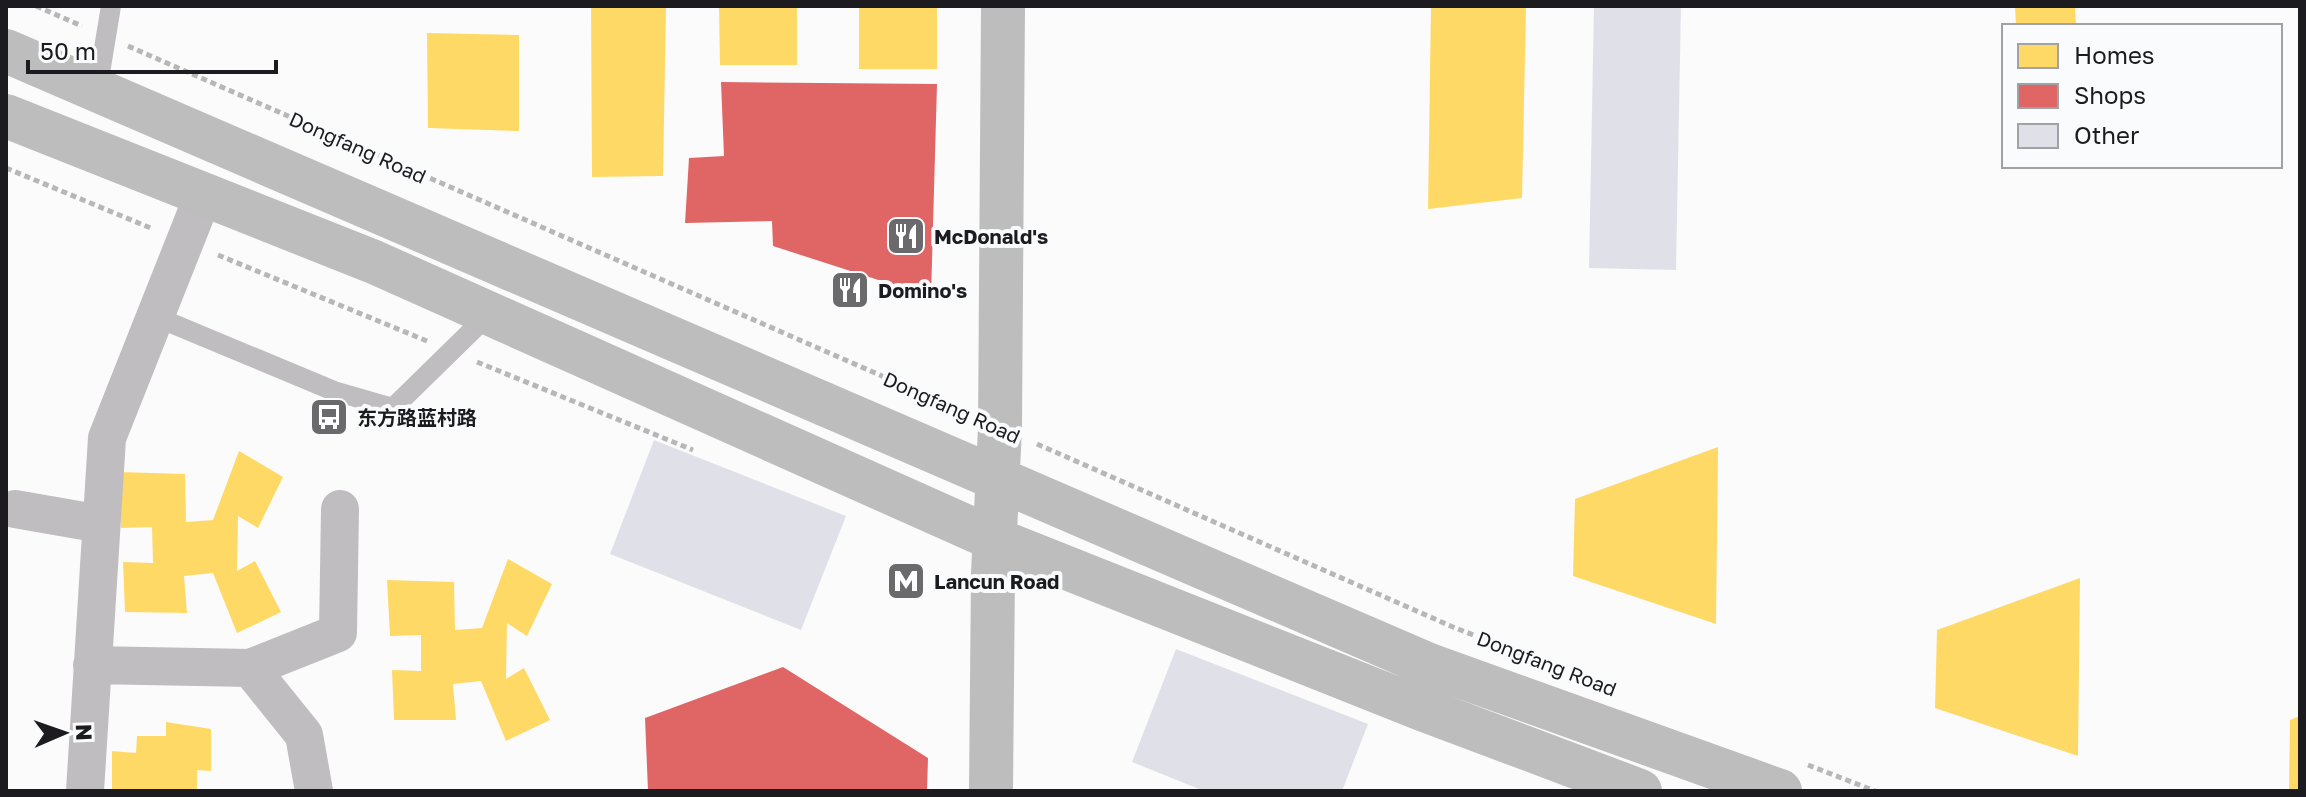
<svg xmlns="http://www.w3.org/2000/svg" width="2306" height="797" font-family="'Golos Text','Noto Sans SC',sans-serif">
<rect width="100%" height="100%" fill="#fbfbfc"/>
<path fill="#ffd966" d="M591,6h75l-3,170 -71,1z
M719,6h78v59h-77z
M859,6h78v63h-78z
M1431,6h95l-4,192 -94,11z
M2015,6h60l1,20h-60z
M427,33l92,2v96l-91,-3z
M1718,447l-2,177 -143,-48 2,-77z
M239,451l44,26 -25,51 -20,-12 -1,55 18,-10 26,51 -44,21 -24,-60 -29,3 3,37 -62,-1 -2,-50 30,1 -1,-36 -31,1 -2,-56 66,2 1,48 27,-2z
M508,559l44,25 -25,52 -20,-13 -1,56 18,-11 26,52 -44,21 -25,-60 -28,3 3,36h-62l-2,-50 29,1v-36l-31,1 -3,-56 67,2 1,48 27,-2z
M2080,578l-2,178 -143,-48 2,-78z
M2300,716v75h-11l1,-71z
M166,722l45,7v42l-14,-1v21h-85v-40l24,2 1,-17h29z"/>
<path fill="#e06666" d="M721,82l216,2 -6,213 -158,-51 -1,-25 -87,2 4,-65 35,-2z
M783,667l145,91 -1,33h-279l-3,-73z"/>
<path fill="#e0e1e8" d="M1594,6h87l-5,264 -87,-2z
M654,440l192,76 -45,114 -191,-76z
M1176,649l192,75 -26,67h-138l-72,-29z"/>
<g fill="none" stroke-linecap="round" stroke-linejoin="round">
<path stroke="#b7b6b8" stroke-width="5" stroke-dasharray="6 4" stroke-linecap="butt" d="M36,6l46,20
M128,46l834,365
M6,168l147,61
M218,255l209,86
M477,362l216,88
M1037,444l416,183 74,29
M1808,765l67,26"/>
<path stroke="#bfbdbf" stroke-width="20" d="M97,91l14,-85
M154,316l180,75 59,17 95,-93"/>
<path stroke="#bfbdbf" stroke-width="38" d="M15,509l86,15
M92,665l158,3 54,67 10,56
M250,668l88,-35 2,-124
M85,791l22,-353 96,-242"/>
<path stroke="#bebdbe" stroke-width="44" d="M6,51l1423,614 351,126
M6,116l368,146 620,277 428,170 218,82
M991,791l2,-218 7,-145 3,-422"/>
</g>
<defs>
<g id="restaurant-square" transform="scale(2)"><rect x="-9" y="-9" width="18" height="18" rx="4" fill="#6a6a6d" stroke="#fafbfd"/><path d="M-5-6h1v4h1v-4h1v4h1v-4h1v5L-1.5 .5V6h-2V.5L-5-1ZM5-6V6H3V1.5H1.5Q1.5-4 5-6Z" fill="#fff"/></g>
<g id="bus-square" transform="scale(2)"><rect x="-9" y="-9" width="18" height="18" rx="4" fill="#6a6a6d" stroke="#fafbfd"/><path d="M-5-6H5V4H4V6H2V4H-2V6H-4V4H-5ZM-3.5-4V0h7V-4ZM-3.5 1.2v1.5H-2V1.2ZM2 1.2v1.5H3.5V1.2Z" fill="#fff"/></g>
<g id="metro-square" transform="scale(2)"><rect x="-9" y="-9" width="18" height="18" rx="4" fill="#6a6a6d" stroke="#fafbfd"/><path d="M-5.5 5V-5H-3L0 0L3-5H5.5V5H3V-.5L0 4L-3-.5V5Z" fill="#fff"/></g>
</defs>
<g fill-rule="evenodd">
<use href="#restaurant-square" x="906" y="236"/>
<use href="#restaurant-square" x="850" y="290"/>
<use href="#bus-square" x="329" y="417"/>
<use href="#metro-square" x="906" y="581"/>
</g>
<g text-anchor="middle" dominant-baseline="central" stroke-width="8" stroke-linejoin="round" paint-order="stroke">
<g font-size="20" fill="#1c1c20" stroke="#fafbfd">
<text transform="translate(358 147) rotate(24)">Dongfang Road</text>
<text transform="translate(952 407) rotate(24)">Dongfang Road</text>
<text transform="translate(1547 663) rotate(21)">Dongfang Road</text>
</g>
<g font-size="20" font-weight="bold" fill="#1c1c20" stroke="#fafbfd" text-anchor="start">
<text x="934" y="236">McDonald's</text>
<text x="878" y="290">Domino's</text>
<text x="357" y="417">东方路蓝村路</text>
<text x="934" y="581">Lancun Road</text>
</g>
</g>
<rect width="2306" height="797" fill="none" stroke="#1c1c20" stroke-width="16"/>
<rect x="2002" y="24" width="280" height="144" fill="#fafbfd" stroke="#a1a2a5" stroke-width="2"/>
<rect x="2018" y="44" width="40" height="24" fill="#ffd966" stroke="#a1a2a5" stroke-width="2"/>
<text x="2074" y="64" font-size="24" fill="#1c1c20">Homes</text>
<rect x="2018" y="84" width="40" height="24" fill="#e06666" stroke="#a1a2a5" stroke-width="2"/>
<text x="2074" y="104" font-size="24" fill="#1c1c20">Shops</text>
<rect x="2018" y="124" width="40" height="24" fill="#e0e1e8" stroke="#a1a2a5" stroke-width="2"/>
<text x="2074" y="144" font-size="24" fill="#1c1c20">Other</text>
<g transform="translate(64 733) rotate(88)" stroke="#fafbfd" stroke-width="6" paint-order="stroke">
<path d="M0-6L14 30L0 20L-14 30Z" fill="#1c1c20"/>
<text y="-12" font-size="22" font-weight="bold" text-anchor="middle" fill="#1c1c20">N</text>
</g>
<path d="M28 60v12h248v-12" fill="none" stroke="#1c1c20" stroke-width="4"/>
<text x="40" y="60" font-size="24" fill="#1c1c20" stroke="#fafbfd" stroke-width="6" paint-order="stroke">50 m</text>
</svg>
